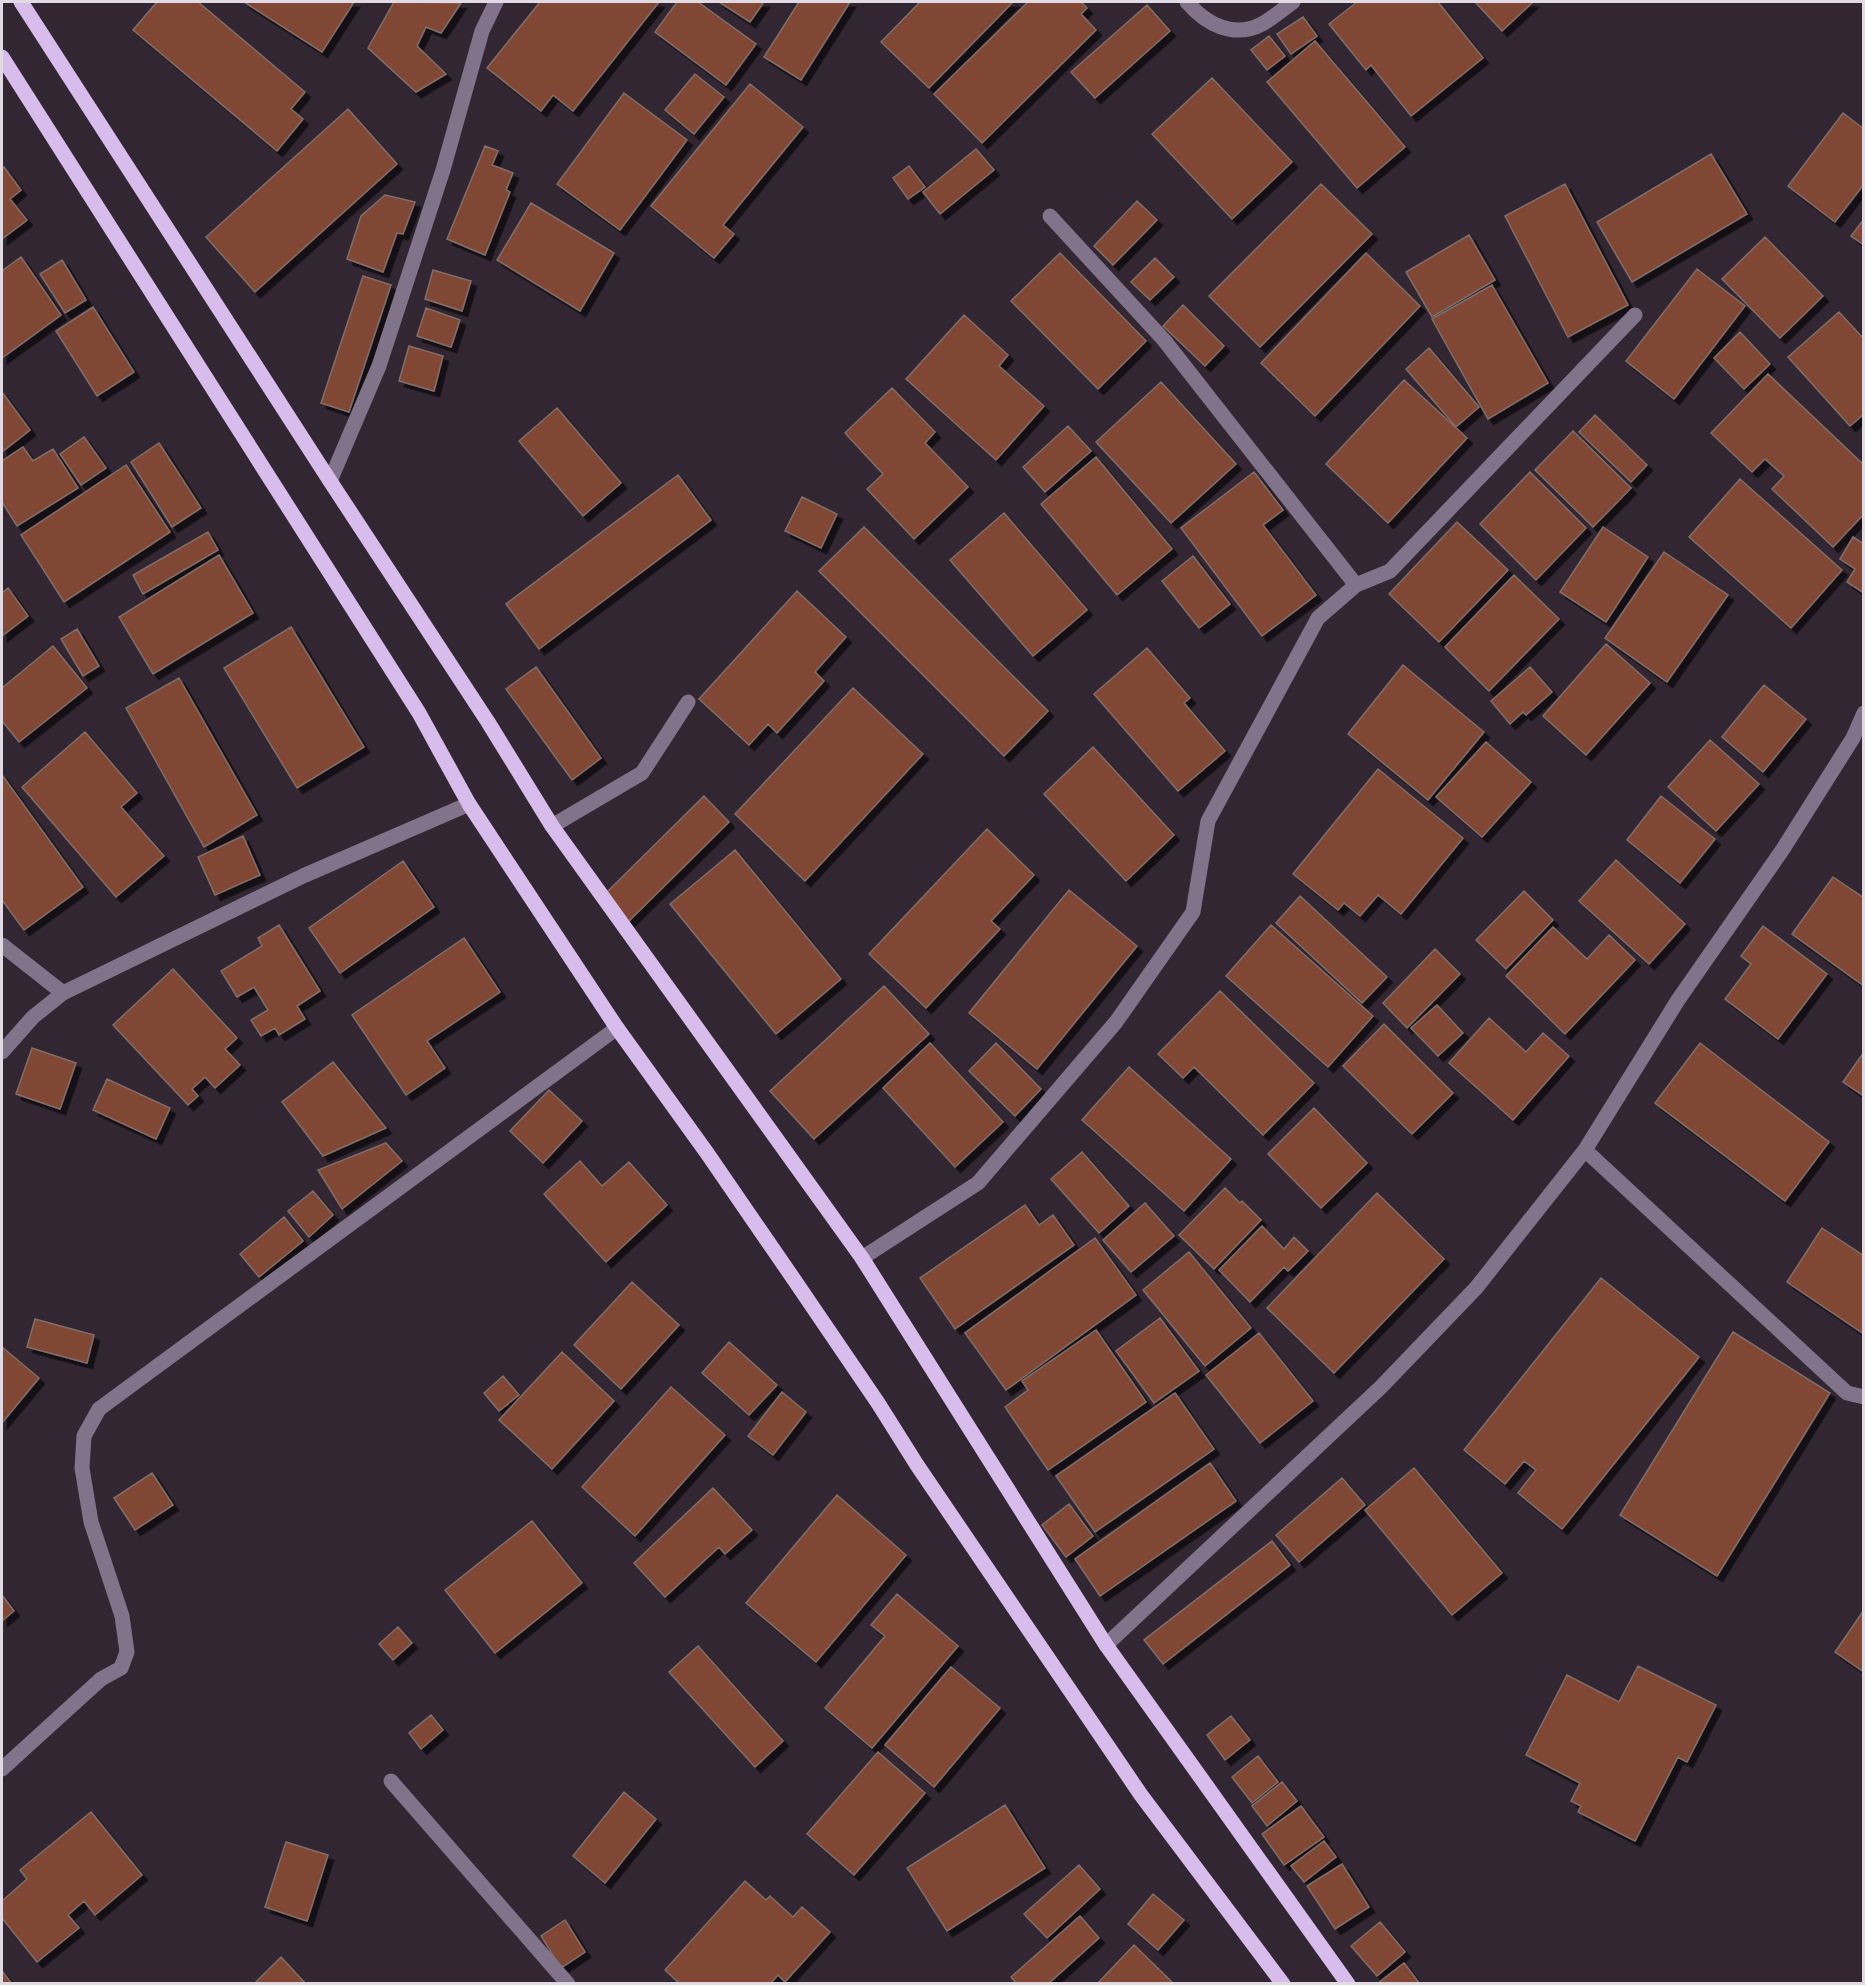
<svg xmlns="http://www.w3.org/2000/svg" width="1865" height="1985" font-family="'Exo 2',sans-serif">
<defs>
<filter id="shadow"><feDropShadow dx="5.5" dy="5.5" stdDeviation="0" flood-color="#0009"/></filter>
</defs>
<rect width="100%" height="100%" fill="#312632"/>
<path fill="#804734" stroke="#816e68" stroke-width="1.5" filter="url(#shadow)" d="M157,2h41l107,90 -14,17 12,10 -26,32 -144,-121z
M244,2h110l-32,50z
M394,2l67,1 -20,30 -15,-6 -9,19 29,28 -30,18 -48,-44z
M540,2h119l-86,109 -20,-16 -12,16 -54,-43z
M677,2h21l58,42 -30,41 -71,-53z
M719,2h45l-14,20z
M799,2h51l-49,78 -37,-23z
M920,2h93l-84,86 -48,-46z
M1028,2h53l6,6 -6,6 15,16 -114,113 -48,-49z
M1357,2h81l45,56 -72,58 -40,-51 -5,5 -37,-46z
M1475,2h58l-31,29z
M1147,5l23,26 -75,67 -24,-26z
M1303,17l14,19 -26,18 -14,-20z
M1269,36l16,20 -18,14 -16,-20z
M1315,41l90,106 -48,41 -90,-106z
M695,74l29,23 -30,37 -29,-24z
M1212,78l80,84 -60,57 -80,-85z
M750,84l53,43 -80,98 11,9 -20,24 -63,-52z
M624,93l63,47 -67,90 -63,-46z
M348,109l49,55 -142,128 -49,-55z
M1843,113l21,16v55l-29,38 -47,-36z
M485,146l13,5 -6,14 21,8 -7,17 4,2 -25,63 -38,-16z
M976,149l18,21 -54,44 -17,-22z
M1711,154l36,60 -115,68 -35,-60z
M909,166l16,21 -17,12 -15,-21z
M4,167l17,23 -11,9 17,21 -25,19v-70z
M1321,184l51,50 -112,113 -51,-51z
M1565,184l63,121 -60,32 -63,-121z
M385,195l30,7 -12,32 -6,-1 -14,39 -36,-13 14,-43z
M1137,201l20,19 -44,45 -19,-19z
M531,203l83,50 -34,58 -83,-51z
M1864,219v26l-13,-9z
M1469,235l26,45 -63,37 -26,-45z
M1765,237l58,59 -43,42 -58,-59z
M1060,253l86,88 -48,48 -87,-88z
M1366,253l54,53 -105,110 -54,-53z
M21,257l40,58 -59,43v-87z
M1155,258l19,19 -24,23 -19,-18z
M62,260l24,40 -21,13 -25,-39z
M1697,269l48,37 -71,93 -48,-38z
M433,270l38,11 -9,30 -37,-12z
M363,276l28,9 -42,127 -28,-9z
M1492,285l56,98 -60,36 -56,-100z
M1183,305l41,41 -19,20 -42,-40z
M93,307l41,65 -37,24 -41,-65z
M426,308l34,12 -9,27 -34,-11z
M1839,312l25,27v75l-14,12 -62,-69z
M964,315l44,40 -9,11 45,40 -48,54 -90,-81z
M1740,332l30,32 -26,25 -30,-31z
M409,346l34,10 -9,35 -35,-10z
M1429,348l50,59 -23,20 -50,-58z
M1768,374l96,91v49l-31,33 -61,-58 12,-13 -19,-17 -13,13 -41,-39z
M1404,380l63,58 -79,85 -62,-59z
M1161,382l75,82 -65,59 -75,-81z
M892,388l43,44 -10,11 43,44 -54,52 -47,-50 16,-15 -38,-41z
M2,392l28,38 -28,22z
M557,408l64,75 -38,33 -64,-75z
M1595,415l52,50 -16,17 -52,-50z
M1068,426l23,25 -46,41 -22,-25z
M1573,431l58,57 -38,39 -58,-57z
M84,437l22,31 -25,17 -21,-31z
M159,443l42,65 -29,19 -41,-65z
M23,447l10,14 20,-12 25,39 -61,38 -15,-24v-41z
M1096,457l76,92 -55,46 -76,-91z
M126,465l44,67 -106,70 -43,-67z
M1254,472l29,38 -20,15 53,70 -54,41 -81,-108z
M1530,472l56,56 -50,52 -56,-56z
M678,475l33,45 -172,129 -33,-45z
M1740,479l102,91 -51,58 -102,-91z
M802,497l35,17 -16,34 -36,-17z
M1004,513l83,97 -54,46 -83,-96z
M1457,522l51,48 -69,72 -50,-48z
M864,527l184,184 -44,45 -185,-185z
M1603,527l45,30 -42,65 -46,-30z
M208,532l10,18 -75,44 -10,-19z
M1853,537l11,7v49l-17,-11 8,-13 -15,-10z
M1664,552l64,43 -61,87 -62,-44z
M219,555l34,58 -100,61 -34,-57z
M1193,556l37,48 -31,24 -37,-47z
M1514,575l45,44 -70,72 -44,-44z
M8,588l20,28 -26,20v-43z
M797,591l49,46 -31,35 9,9 -47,52 -9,-9 -19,21 -50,-46z
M291,627l73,120 -67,41 -73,-120z
M77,629l22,37 -16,10 -22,-37z
M1606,644l44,39 -64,72 -43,-39z
M53,646l34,42 -68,54 -17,-21v-33z
M1147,648l43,50 -6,5 41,48 -47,40 -84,-97z
M1403,665l81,67 -56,68 -80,-66z
M536,667l65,91 -29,22 -66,-91z
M1530,667l22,25 -26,23 -3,-3 -13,12 -19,-23z
M179,678l78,137 -53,32 -78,-139z
M1764,685l42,34 -43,53 -41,-35z
M853,688l70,66 -118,127 -70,-67z
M85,732l52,61 -16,14 43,49 -48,41 -94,-110z
M1710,740l49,44 -43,47 -48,-44z
M1486,742l45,40 -49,55 -46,-40z
M1093,747l81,88 -48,46 -82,-87z
M1378,769l85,69 -62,76 -23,-19 -18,21 -16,-13 -6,7 -45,-36z
M2,775l81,112 -59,43 -22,-30z
M704,796l25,26 -101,100 -25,-26z
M1661,796l54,43 -35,44 -53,-43z
M987,829l47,46 -43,46 9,8 -74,79 -57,-54z
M243,836l17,39 -45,20 -17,-38z
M735,850l106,129 -65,55 -106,-130z
M1616,860l69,64 -36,40 -70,-63z
M403,861l31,46 -94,66 -31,-45z
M1833,877l31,21v88l-72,-52z
M1069,890l68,56 -100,123 -68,-56z
M1524,891l29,29 -47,49 -30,-29z
M1300,896l87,81 -25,26 -86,-80z
M279,925l41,66 -23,15 8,13 -26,16 -4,-7 -14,8 -10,-16 17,-10 -14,-23 -17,10 -16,-26 41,-25 -4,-8z
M1271,925l102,91 -45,51 -102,-91z
M1763,926l64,48 -49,65 -53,-40 26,-35 -10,-8z
M1553,927l34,32 22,-24 26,25 -70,74 -59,-58z
M464,938l36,54 -73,49 18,27 -39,27 -54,-80z
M1435,949l25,25 -53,54 -24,-25z
M173,969l64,69 -12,11 15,16 -25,23 -10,-11 -13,12 6,7 -10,9 -75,-80z
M884,986l45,48 -115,105 -44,-48z
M1220,991l94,92 -51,52 -69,-68 -11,11 -25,-24z
M1437,1005l26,28 -25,23 -27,-28z
M1489,1018l37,34 17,-19 26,23 -56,64 -64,-57z
M1384,1024l69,69 -41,41 -69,-68z
M930,1043l73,79 -48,45 -72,-79z
M996,1043l45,46 -26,27 -46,-45z
M1700,1043l129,99 -44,59 -130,-98z
M32,1048l44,15 -16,46 -44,-15z
M1864,1052v44l-21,-14z
M333,1062l53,66 -63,28 -41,-54z
M1129,1067l102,92 -47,52 -102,-91z
M107,1079l63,29 -14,31 -63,-29z
M549,1090l33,31 -39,42 -33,-32z
M1314,1108l53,55 -46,45 -53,-54z
M386,1143l16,18 -60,48 -24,-39z
M1082,1152l47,54 -30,27 -48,-54z
M580,1161l22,25 27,-24 38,43 -61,57 -62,-68z
M1225,1188l15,15 2,-2 19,19 -47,49 -35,-34z
M313,1191l20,24 -24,22 -21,-26z
M1377,1193l67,66 -110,114 -67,-65z
M1145,1203l29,33 -43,36 -28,-32z
M1025,1205l14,20 14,-10 21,30 -119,84 -35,-51z
M284,1217l19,24 -44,36 -19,-23z
M1262,1226l22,23 10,-12 14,14 -20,20 -4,-4 -34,35 -31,-32z
M1822,1228l42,28v78l-77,-52z
M1095,1238l41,57 -130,95 -41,-57z
M1189,1252l62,76 -46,38 -62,-76z
M1601,1278l98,79 -137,172 -44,-36 18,-23 -12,-9 -19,23 -41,-34z
M632,1282l47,43 -58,64 -47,-44z
M1160,1318l39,53 -45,32 -38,-52z
M35,1319l59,16 -7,28 -60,-16z
M1096,1330l50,72 -98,68 -43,-63 23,-17 -6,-9z
M1733,1332l97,61 -113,183 -97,-61z
M1259,1333l54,68 -53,42 -54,-68z
M729,1342l48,43 -28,30 -47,-42z
M2,1347l37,31 -37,45z
M562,1352l52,49 -62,68 -53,-49z
M503,1376l16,19 -20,16 -15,-18z
M671,1387l54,48 -90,101 -53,-49z
M782,1392l24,20 -33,43 -25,-19z
M1175,1393l39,56 -119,83 -39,-56z
M1210,1463l26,38 -136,95 -25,-37z
M1414,1468l88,105 -50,42 -87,-105z
M152,1473l21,32 -38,25 -21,-32z
M1342,1478l23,27 -66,57 -23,-27z
M713,1488l39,42 -27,24 -6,-7 -54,50 -31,-34z
M837,1495l69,60 -90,107 -70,-59z
M1069,1504l24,32 -27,21 -24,-32z
M532,1521l50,62 -87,70 -50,-63z
M1272,1541l18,24 -127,99 -19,-24z
M897,1594l61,52 -86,102 -47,-40 60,-72 -14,-11z
M2,1595l12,16 -12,10z
M1864,1610v62l-29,-20z
M398,1627l14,16 -19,17 -14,-16z
M698,1646l85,95 -28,26 -86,-95z
M1638,1666l78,39 -29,57 -9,-5 -43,84 -57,-29 3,-6 -10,-5 9,-18 -54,-28 41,-80 52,27z
M951,1667l49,41 -66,79 -49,-42z
M431,1715l12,15 -22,19 -12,-16z
M1231,1716l19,24 -25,20 -18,-25z
M878,1752l47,41 -71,82 -47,-41z
M1258,1756l20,26 -26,21 -20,-26z
M1282,1782l15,19 -30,25 -15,-20z
M624,1792l32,27 -51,64 -32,-27z
M1005,1805l40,63 -98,63 -40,-63z
M1301,1806l23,31 -40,28 -22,-31z
M91,1812l51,63 -47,40 -11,-14 -16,14 11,13 -42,34 -35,-44v-17l25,-22 -7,-9z
M1324,1841l12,16 -32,25 -13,-16z
M286,1842l42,13 -21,66 -42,-14z
M1342,1864l27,43 -34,22 -28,-43z
M1079,1865l21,24 -53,49 -23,-24z
M745,1881l21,19 4,-4 23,21 9,-10 28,25 -45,50 -7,-7 -8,9h-90l-15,-14z
M1153,1894l31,26 -26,30 -30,-26z
M1080,1916l19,22 -51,46h-31l-6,-7z
M565,1920l20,32 -24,16 -20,-32z
M1380,1922l25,30 -28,24 -26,-30z
M1134,1945l40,39h-77z
M281,1957l25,27h-52z
M1404,1963l16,21h-42v-1z
M2,1971l10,13h-10z"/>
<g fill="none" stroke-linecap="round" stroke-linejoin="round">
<path stroke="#81738a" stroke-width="15" d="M1187,2c19,22 46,37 75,22 11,-6 21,-15 31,-22
M330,481l49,-115 64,-196 39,-139 14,-29
M1356,585l34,-14 245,-256
M552,826l90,-53 46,-71
M2,945l61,48
M2,1052l31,-35 30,-24 240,-117 166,-72
M1585,1150l262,243 17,4
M862,1258l116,-75 138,-161 77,-110 15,-91 110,-203 38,-33 -192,-245 -114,-124
M1106,1645l275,-258 95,-99 109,-138 93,-150 105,-151 70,-111 11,-25
M2,1769l99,-90 20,-11 6,-16 -5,-36 -31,-94 -9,-54 2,-32 15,-27 518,-381
M391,1781l177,203"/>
<path stroke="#d8bceb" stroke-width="15" d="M21,2l309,479 158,241 64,104 310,432 244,387 242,339
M2,57l417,656 50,91 148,224 90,125 88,128 83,122 39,62 224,330 142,189"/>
</g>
<rect width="1865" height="1985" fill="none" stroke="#e1dae2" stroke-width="6"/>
</svg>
